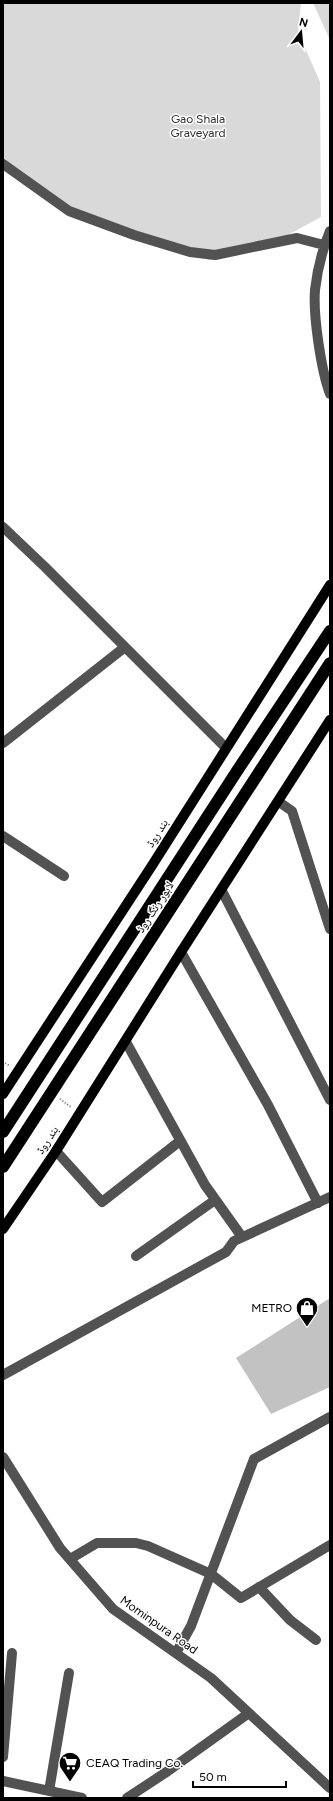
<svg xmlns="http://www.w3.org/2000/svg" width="333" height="1801" font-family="Figtree,'Noto Naskh Arabic',sans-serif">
<rect width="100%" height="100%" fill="#fff"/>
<path fill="#d9d9d9" d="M5,3h296l-3,29 22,50 1,135 -50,27 -62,16 -140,-49 -66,-50v-154z
M313,3h17v37z"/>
<path fill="#c2c2c2" d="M330,1298v89l-59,27 -35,-56z"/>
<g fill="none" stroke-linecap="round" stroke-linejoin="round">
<path stroke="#747474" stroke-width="2" stroke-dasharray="1 2" stroke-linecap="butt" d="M3,1065l2,-2 5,3
M60,1099l11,8"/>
<path stroke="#525252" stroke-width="10" d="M3,164l66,47 65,24 56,17 25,3 82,-17 27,7
M330,231c-7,17 -13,41 -15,59 -2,25 6,80 15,104
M3,527l42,40 181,181
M3,743l122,-96
M279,802l13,9 38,118
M3,836l61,40
M222,891l108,209
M181,952l87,153 50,98
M126,1042l79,143 37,52
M56,1151l46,51 78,-61
M136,1256l79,-56
M3,1375l223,-123 8,-11 96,-44
M3,1457l57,91 53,61 98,69 119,110
M70,1559l27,-16h39l12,3 63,28 30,24 89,-53
M259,1587l31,33 26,20
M176,1653l15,-27 63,-167 76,-42
M3,1757l9,-104
M3,1781l79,17
M49,1791l20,-118
M127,1798l41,-27 81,-58"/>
<path stroke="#000" stroke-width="10" d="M3,1094l150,-230 177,-279
M3,1229l53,-78 125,-199 149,-232"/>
<path stroke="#000" stroke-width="12" d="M3,1132l234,-361 93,-140
M3,1167l327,-504"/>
</g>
<defs>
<g id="shop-pin" transform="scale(1.15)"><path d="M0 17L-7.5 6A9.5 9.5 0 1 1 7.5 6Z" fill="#000" stroke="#fff"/><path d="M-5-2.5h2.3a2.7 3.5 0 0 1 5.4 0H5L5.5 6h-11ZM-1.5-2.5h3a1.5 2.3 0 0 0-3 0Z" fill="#fff"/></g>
<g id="supermarket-pin" transform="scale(1.15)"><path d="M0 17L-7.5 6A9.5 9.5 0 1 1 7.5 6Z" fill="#000" stroke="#fff"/><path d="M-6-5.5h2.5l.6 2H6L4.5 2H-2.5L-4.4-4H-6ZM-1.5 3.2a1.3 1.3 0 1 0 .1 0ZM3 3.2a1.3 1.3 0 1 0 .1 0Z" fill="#fff"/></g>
</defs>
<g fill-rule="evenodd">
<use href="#shop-pin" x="307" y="1308"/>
<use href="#supermarket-pin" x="70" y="1763"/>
</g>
<g text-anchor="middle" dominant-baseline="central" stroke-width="3" stroke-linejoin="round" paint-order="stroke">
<g font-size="12" fill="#303030" stroke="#fff">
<text x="198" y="119">Gao Shala<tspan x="198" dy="14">Graveyard</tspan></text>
</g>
<g font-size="12" fill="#000" stroke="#fff">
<text transform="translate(157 833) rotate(-58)">بند روڈ</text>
<text transform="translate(155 907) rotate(-57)">لاہور رنگ روڈ</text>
<text transform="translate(47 1140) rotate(-57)">بند روڈ</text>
<text transform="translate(159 1625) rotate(35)">Mominpura Road</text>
</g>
<g font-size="12" fill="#000" stroke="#fff" text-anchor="end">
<text x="292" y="1308">METRO</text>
<text x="86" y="1763" text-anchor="start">CEAQ Trading Co.</text>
</g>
</g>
<rect width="333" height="1801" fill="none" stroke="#000000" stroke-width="8"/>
<g transform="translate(301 32) rotate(16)" stroke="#ffffff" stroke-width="3" paint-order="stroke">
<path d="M0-3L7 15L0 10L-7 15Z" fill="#000000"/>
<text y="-6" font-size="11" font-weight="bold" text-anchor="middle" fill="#000000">N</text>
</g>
<path d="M193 1781v6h93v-6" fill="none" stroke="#000000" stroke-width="2"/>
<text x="199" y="1781" font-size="12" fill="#000000" stroke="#ffffff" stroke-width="3" paint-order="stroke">50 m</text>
</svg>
